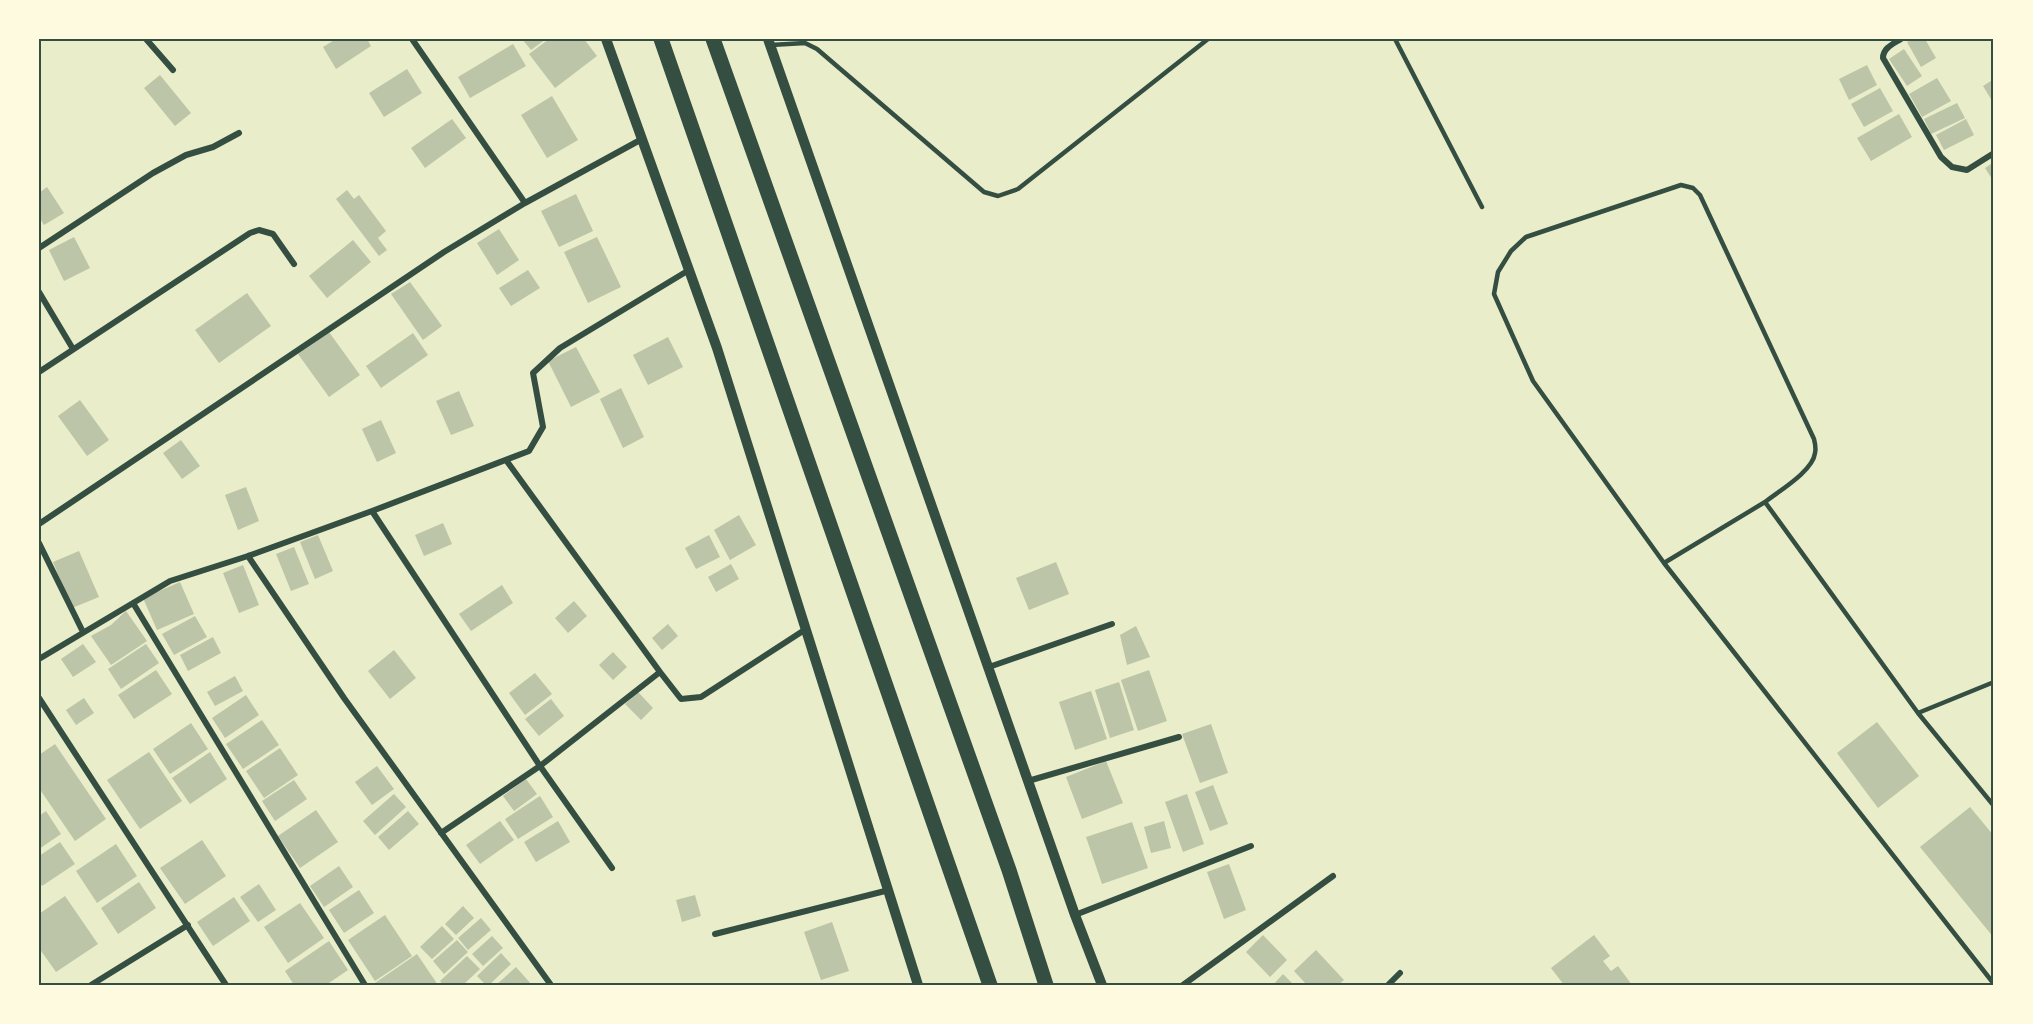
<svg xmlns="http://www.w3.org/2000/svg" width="2033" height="1024" font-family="'Titillium Web',sans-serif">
<rect width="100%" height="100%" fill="#e9edc9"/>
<path fill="#bcc5a7" d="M336,39h31l4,7 -35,23 -13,-22z
M522,39h24l-15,11z
M549,39h35l13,17 -42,32 -26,-34z
M1912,39h13l11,19 -15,9 -14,-25z
M513,44l13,22 -56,32 -12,-21z
M1904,49l18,27 -15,10 -18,-27z
M1867,65l10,20 -28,15 -10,-21z
M407,69l15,24 -38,24 -15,-24z
M160,75l31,38 -16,13 -31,-38z
M1937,78l14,23 -29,16 -13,-23z
M1994,79v25l-11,-18z
M1880,88l13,23 -29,16 -13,-23z
M552,96l26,44 -31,18 -26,-43z
M1957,103l8,15 -34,16 -7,-15z
M1899,114l13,23 -41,24 -14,-23z
M452,119l14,19 -41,30 -14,-20z
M1966,119l8,16 -30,15 -8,-15z
M1994,162v20l-9,-14z
M47,187l17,26 -20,12 -5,-8v-24z
M347,190l7,9 5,-4 27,36 -8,7 9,12 -8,6 -43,-57z
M576,194l17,37 -34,16 -18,-36z
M499,229l20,31 -22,15 -20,-32z
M74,237l16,31 -26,13 -15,-31z
M597,237l24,50 -33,16 -24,-51z
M353,240l18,22 -44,36 -18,-22z
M528,270l12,18 -29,18 -12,-18z
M410,282l32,44 -19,14 -32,-46z
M247,293l24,33 -52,37 -24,-33z
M329,332l31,43 -31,22 -31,-43z
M413,333l15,22 -47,33 -15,-22z
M668,337l15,30 -35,18 -15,-30z
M576,347l24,45 -29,15 -23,-46z
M621,388l23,49 -21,11 -23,-49z
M459,391l15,35 -23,9 -15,-34z
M80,400l29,40 -22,16 -29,-40z
M381,420l15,33 -19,9 -15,-33z
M181,440l19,26 -18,13 -19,-26z
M246,487l13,34 -21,9 -13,-35z
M739,515l17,30 -26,15 -16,-30z
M443,523l9,21 -28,12 -9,-21z
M318,535l15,36 -18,8 -15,-37z
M709,535l11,22 -24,12 -11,-21z
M294,547l15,37 -18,7 -15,-37z
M79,551l20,46 -27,11 -19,-46z
M1056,562l13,32 -40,16 -13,-32z
M731,564l8,15 -23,13 -8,-15z
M243,565l16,40 -20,8 -16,-40z
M180,582l14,32 -37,16 -14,-32z
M502,585l11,18 -42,28 -12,-17z
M574,601l13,15 -19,17 -13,-15z
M126,611l21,30 -36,24 -20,-29 20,-11z
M195,616l12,21 -33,18 -12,-21z
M668,624l10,12 -16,14 -10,-12z
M1136,626l14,31 -23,8 -7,-30z
M213,637l8,16 -33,18 -8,-16z
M83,644l13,18 -23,15 -12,-18z
M146,644l13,19 -38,26 -13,-20z
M394,650l22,28 -26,21 -22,-28z
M613,652l14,15 -14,13 -14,-15z
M156,670l16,24 -38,25 -16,-24z
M1149,670l18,51 -29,10 -17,-51z
M535,673l17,21 -27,21 -16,-22z
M235,676l8,15 -28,15 -8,-14z
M1119,682l15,48 -24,8 -15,-48z
M1091,691l16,48 -32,11 -16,-48z
M638,692l15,16 -12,12 -16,-16z
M246,695l13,20 -34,23 -13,-20z
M84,698l10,15 -18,12 -10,-15z
M551,699l13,17 -25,20 -14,-17z
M262,720l17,25 -36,24 -17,-25z
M1877,722l42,54 -41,32 -41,-55z
M191,723l17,26 -38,25 -17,-25z
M1211,724l17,49 -28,10 -18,-49z
M55,744l51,75 -31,22 -36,-53v-33z
M280,748l18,27 -34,23 -18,-27z
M149,752l33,49 -42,28 -33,-49z
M210,752l17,27 -37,25 -18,-26z
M1106,761l17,42 -41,16 -16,-42z
M377,766l17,23 -22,16 -17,-23z
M526,779l11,15 -23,17 -11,-15z
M294,780l13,19 -32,22 -13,-20z
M1213,785l15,39 -18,7 -15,-39z
M394,794l12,13 -31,28 -12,-14z
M1187,794l17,50 -21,8 -18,-50z
M540,796l13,21 -35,22 -13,-20z
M1970,807l24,29v102l-74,-91z
M316,810l22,32 -38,26 -22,-32z
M46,811l15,23 -22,15v-33z
M408,811l11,13 -30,26 -11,-13z
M500,821l14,19 -34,24 -14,-19z
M558,821l12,21 -34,20 -12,-20z
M1164,821l7,27 -20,5 -7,-26z
M1132,822l16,46 -46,16 -16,-47z
M202,840l24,36 -41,28 -25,-36z
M60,842l15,22 -33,22 -3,-5v-25z
M116,844l21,32 -40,27 -21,-32z
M1229,864l17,46 -22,9 -17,-47z
M339,866l14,21 -29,20 -14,-21z
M139,882l17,26 -38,26 -17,-26z
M259,884l17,26 -18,12 -18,-25z
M359,890l15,23 -30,20 -15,-23z
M695,895l6,21 -19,6 -6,-22z
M65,896l33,48 -42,28 -17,-24v-34z
M234,897l16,24 -37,25 -16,-24z
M300,903l24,35 -36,25 -24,-36z
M463,906l11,12 -18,17 -11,-11z
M385,915l27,41 -37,25 -27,-41z
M481,918l10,12 -23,20 -10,-12z
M832,922l17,49 -28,9 -17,-48z
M442,926l12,13 -22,20 -12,-12z
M1263,935l24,25 -17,17 -24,-25z
M1594,935l16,21 -7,5 8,10 7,-5 14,19h-68l-13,-17z
M492,936l11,12 -20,18 -11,-12z
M457,940l11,12 -24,22 -11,-13z
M329,941l19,29 -22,15h-32l-9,-14z
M1316,950l28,30 -6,5h-31l-13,-14z
M501,953l10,11 -22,21h-3l-9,-9z
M417,954l21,31h-66z
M467,956l13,13 -17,16h-20l-3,-4z
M516,967l16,18h-36z
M1283,974l11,11h-21z"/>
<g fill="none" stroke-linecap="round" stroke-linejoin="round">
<path stroke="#344e41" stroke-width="4.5" d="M1395,39l87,168
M771,45l34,-2 12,6 167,143 14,4 20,-7 190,-150
M1765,502c14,-11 48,-31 50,-49 1,-4 0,-10 -1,-14l-114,-244 -7,-7 -12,-3 -155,52 -15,14 -13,21 -4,22 39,87 131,182 330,421
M1664,563l101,-61 153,211 76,93
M1918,713l76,-31"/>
<path stroke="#344e41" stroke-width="6" d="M146,39l27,31
M412,39l113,164
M1901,39c-8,5 -18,9 -18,19l58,99 11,10 15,3 27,-17
M39,248l114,-75 33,-18 27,-8 26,-14
M39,292l34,57
M39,372l211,-139 9,-3 14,4 21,30
M506,460l154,212
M372,511l157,-60 14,-24 -10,-54 27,-25 129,-78
M39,524l405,-272 81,-49 117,-64
M39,543l44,89
M248,556l96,142 207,287
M133,603l232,382
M39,659l131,-78 78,-25 124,-45 168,255 72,102
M989,667l123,-43
M39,698l187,287
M1028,781l151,-44
M441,833l99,-67 120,-94 21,27 20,-2 105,-68
M1075,915l176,-69
M715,934l174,-44
M91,985l97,-60
M1183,985l150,-109
M1388,985l12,-12"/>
<path stroke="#344e41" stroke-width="10" d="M606,39l111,309 201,637
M768,39l307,876 27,70"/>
<path stroke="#344e41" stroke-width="15" d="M661,39l329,946
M713,39l296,831 37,115"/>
</g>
<rect width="2033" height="1024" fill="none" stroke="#fefae0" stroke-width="81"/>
<rect x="40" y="40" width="1952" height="944" fill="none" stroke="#344e41" stroke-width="2"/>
</svg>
